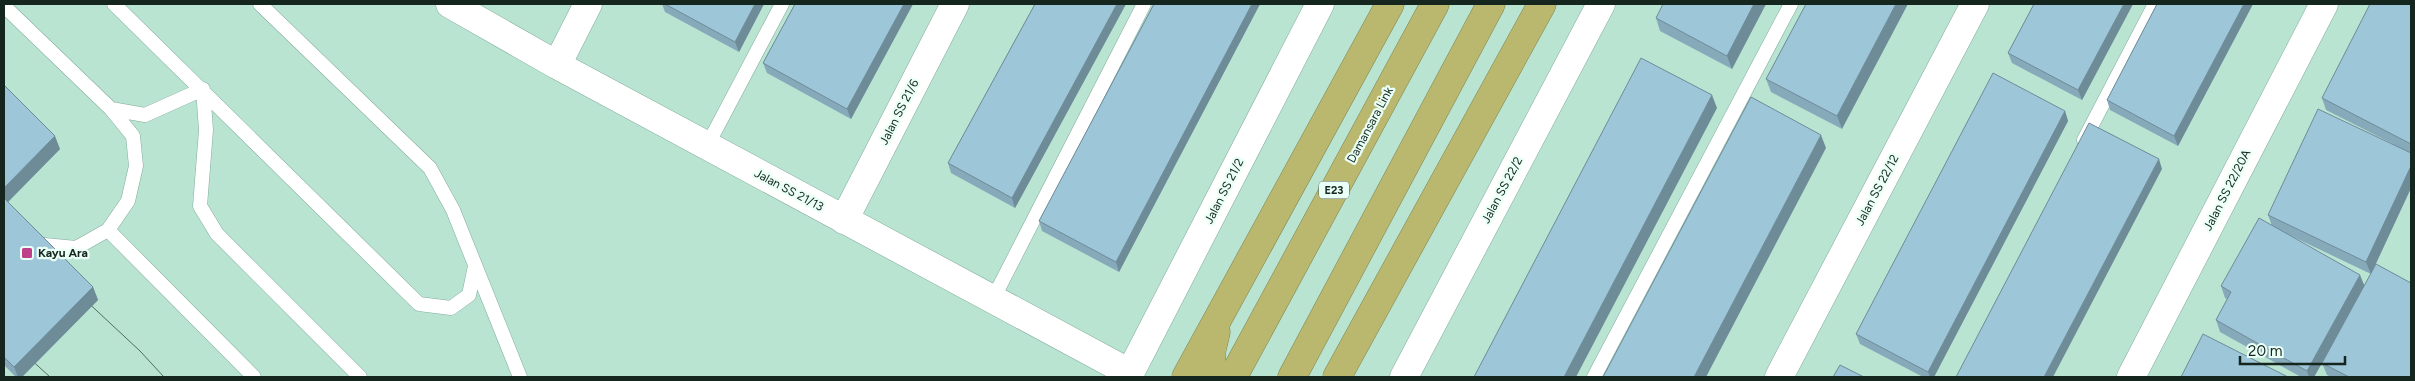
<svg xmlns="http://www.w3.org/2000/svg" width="2415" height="381" font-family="Figtree,sans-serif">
<rect width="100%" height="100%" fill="#b9e4d2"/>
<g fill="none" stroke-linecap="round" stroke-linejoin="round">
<g stroke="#83ac9c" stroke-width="15">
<path id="lane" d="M114,4l305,300 32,4 18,-13 6,-29
M260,4l170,164 23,42 67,167
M4,6l107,103 22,27 3,30 -8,35 -20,29 -32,18 -42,-4
M111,109l34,6 58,-26 3,41 -6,76 17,28 143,143
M2084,140l71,-136
M707,146l75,-142
M108,230l146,147
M993,299l151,-295
M1594,377l197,-373"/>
</g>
<g stroke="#83ac9c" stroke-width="29">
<path id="street" d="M450,4l107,61 573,308
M557,65l31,-61
M844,220l111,-216
M1128,377l192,-373
M1404,377l197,-373
M1779,377l196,-373
M2131,377l193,-373"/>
</g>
<g stroke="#808552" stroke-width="29">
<path id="highway" d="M1186,377l204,-373
M1213,377l-2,-24 5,-21
M1233,377l202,-373
M1292,377l199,-373
M1337,377l205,-373"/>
</g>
<use href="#lane" stroke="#fff" stroke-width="14"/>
<use href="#street" stroke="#fff" stroke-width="28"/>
<use href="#highway" stroke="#b9b86e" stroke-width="28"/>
<path stroke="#526c61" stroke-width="1" d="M82,297l58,54 24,26
M26,355l24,22"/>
</g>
<path fill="#87aabb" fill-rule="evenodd" d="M662,4h102l-25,48 -74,-40z
M795,4h118l-62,115 -84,-46 -4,-10z
M1035,4h91l-111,204 -64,-35 -3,-10z
M1154,4h106l-141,268 -77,-41 -3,-10z
M1766,4l-34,65 -72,-38 -4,-13z
M1806,4l36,125 -71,-37 -5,-13z
M2034,4h99l-51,96 -70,-37 -4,-10z
M2157,4h96l-75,142 -68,-36 -3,-10z
M2411,4v184l-39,84 39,105h-80l-4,-2 -5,-12 -8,14h-13l-81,-45 -4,-12 11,-21 -2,-1 -4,-12 51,-60 -4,-11 125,-71 -67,-34 -4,-12zM2285,233l86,41 -7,12z
M4,85l56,64 -52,53 85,85 5,13 -76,77h-6l-12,-12z
M2065,111l3,10 -134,256h-11l-63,-33 -4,-10z"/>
<path fill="#6e8b98" d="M755,4h9l-25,48 -4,-10z
M904,4h9l-62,115 -4,-10z
M1117,4h9l-111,204 -3,-10z
M1252,4h8l-141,268 -3,-10z
M1754,4h12l-34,65 -5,-13z
M1896,4h12l-66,125 -5,-13z
M2124,4h9l-51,96 -4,-10z
M2244,4h9l-75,142 -4,-10z
M1712,95l5,13 -141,269h-12z
M2065,111l3,10 -134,256h-4l-2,-5z
M1821,135l5,13 -120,229h-12z
M55,136l5,13 -56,57v-18z
M2159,159l3,10 -109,208h-9z
M2411,166v22l-40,86 -5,-12z
M2360,275l5,12 -51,90h-5l-2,-6z
M93,287l5,13 -76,77h-4l-4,-10z"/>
<path fill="#9dc6d9" stroke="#6e8b98" d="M665,4h90l-20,38z
M795,4h109l-57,105 -84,-46z
M1035,4h82l-105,194 -64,-35z
M1154,4h98l-136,258 -77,-41z
M1663,4h91l-27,52 -71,-38z
M1806,4h90l-59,112 -71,-37z
M2034,4h90l-46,86 -70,-37z
M2157,4h87l-70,132 -67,-36z
M2370,4h41v140l-89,-46z
M1641,58l71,37 -148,282h-90z
M1993,73l72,38 -137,261 -72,-38z
M4,85l51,51 -51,52z
M1751,97l70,38 -127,242h-91z
M2318,109l93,44v13l-45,96 -98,-47z
M2089,123l70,36 -115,218h-88z
M4,198l89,89 -79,80 -10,-10z
M2259,218l101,57 -53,96 -91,-51 15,-28 -10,-6z
M2376,264l35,19v94h-62l-27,-14z
M2203,334l85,43h-107z
M1840,365l24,12h-31z"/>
<rect fill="#be3f8a" stroke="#eafff6" stroke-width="2" x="21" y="247" width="12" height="12" rx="2.5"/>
<g text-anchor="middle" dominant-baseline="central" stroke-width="4.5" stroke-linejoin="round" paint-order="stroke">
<rect fill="#eafff6" stroke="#556760" stroke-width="1" x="1319" y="181.5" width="30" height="17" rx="4"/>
<g font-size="11" font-weight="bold" fill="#15261f">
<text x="1334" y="190">E23</text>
</g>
<g font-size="12" fill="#15261f" stroke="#eafff6">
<text transform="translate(899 112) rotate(-63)">Jalan SS 21/6</text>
<text transform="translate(1370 125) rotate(-62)">Damansara Link</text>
<text transform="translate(789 190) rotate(28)">Jalan SS 21/13</text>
<text transform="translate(1502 190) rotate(-62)">Jalan SS 22/2</text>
<text transform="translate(1877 190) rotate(-62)">Jalan SS 22/12</text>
<text transform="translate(2227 190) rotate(-63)">Jalan SS 22/20A</text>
<text transform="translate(1224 191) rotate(-63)">Jalan SS 21/2</text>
</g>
<g font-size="12" font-weight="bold" fill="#15261f" stroke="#eafff6" text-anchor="start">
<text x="38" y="253">Kayu Ara</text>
</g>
</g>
<rect width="2415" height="381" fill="none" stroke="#15261f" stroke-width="10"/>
<path d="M2240 356v8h105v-8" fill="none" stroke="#15261f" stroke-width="2.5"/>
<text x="2248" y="356" font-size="15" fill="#15261f" stroke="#eafff6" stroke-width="4" paint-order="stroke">20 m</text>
</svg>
